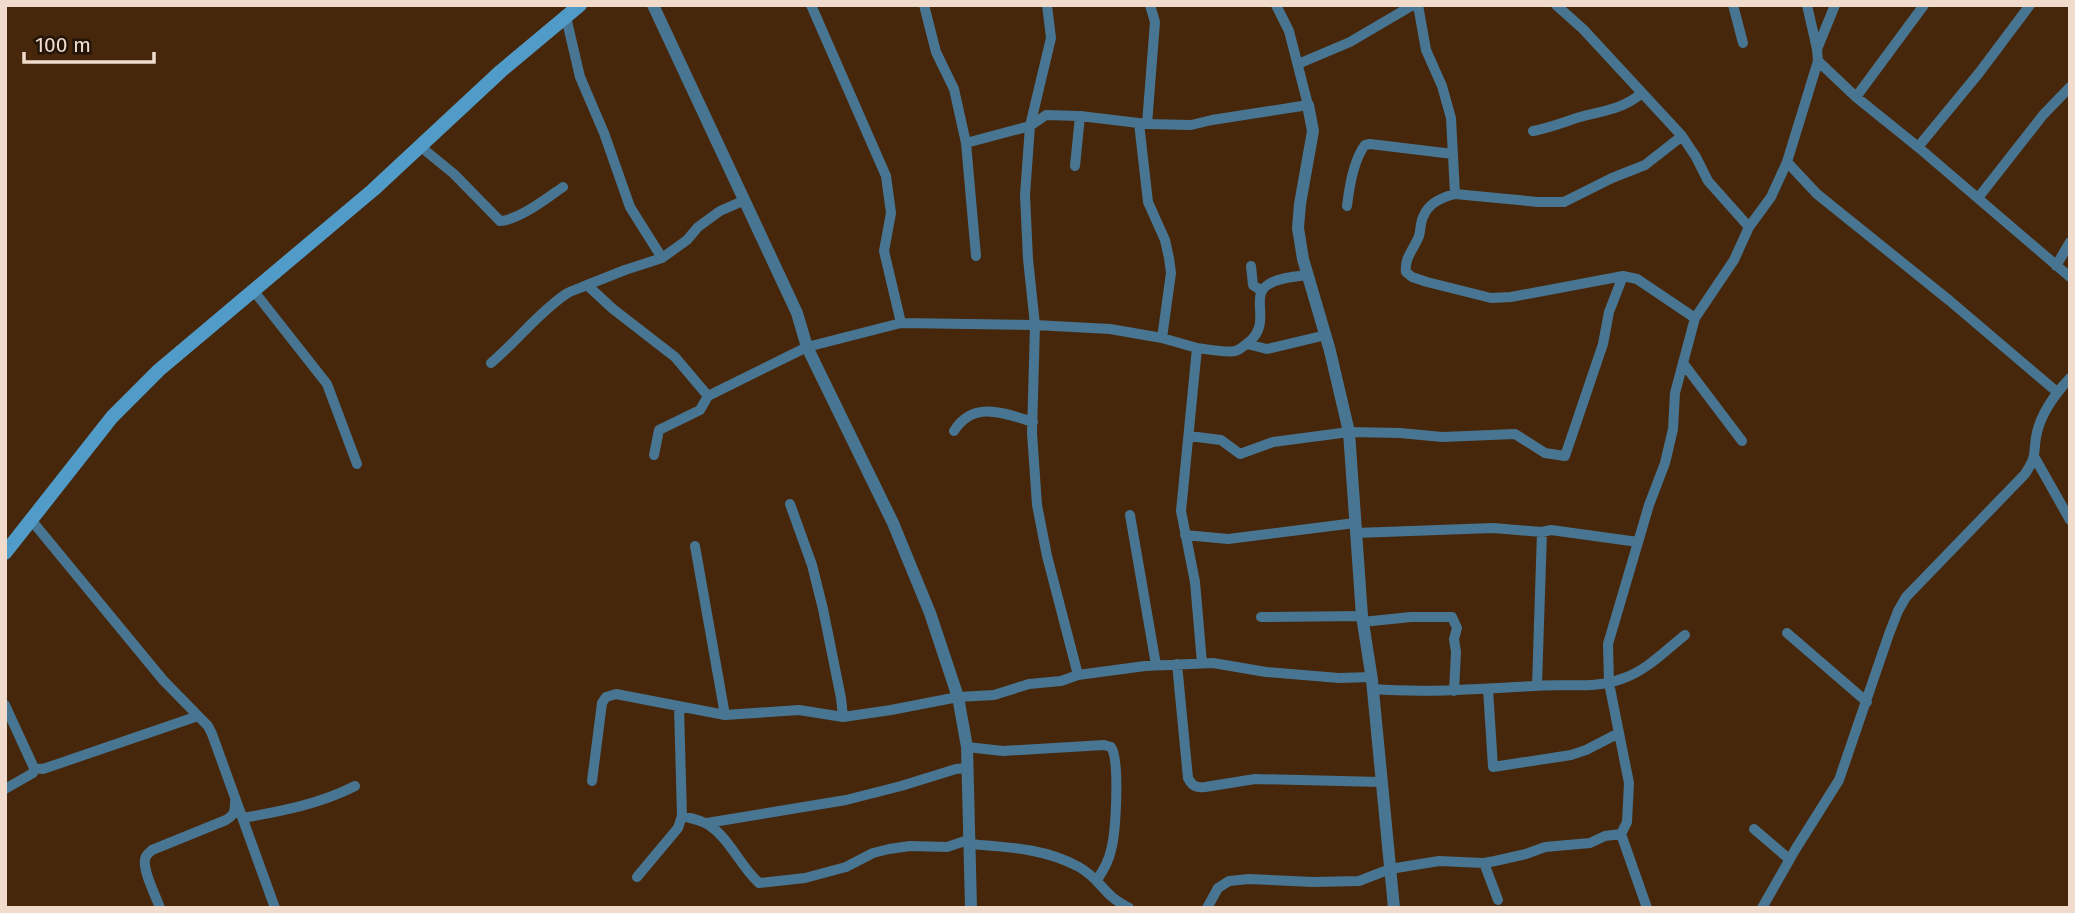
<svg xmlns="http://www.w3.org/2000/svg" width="2075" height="913" font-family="'Fira Sans',sans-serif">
<rect width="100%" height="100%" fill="#46270b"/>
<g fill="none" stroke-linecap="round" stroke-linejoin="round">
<path stroke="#487591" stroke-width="10" d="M811,5l75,171 5,37 -7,38 17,72
M924,5l12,47 18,37 12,54 10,113
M1047,5l4,33 -21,88 -5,69 3,64 7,66 -3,108 5,72 10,51 31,119
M1418,5l8,45 16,36 9,32 4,76
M1556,5l27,24 99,107 14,21 12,24 41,46 22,-30 16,-35 31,-101 -1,-12 -10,-44
M1733,5l10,38
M566,17l14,60 24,56 26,74 32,51
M1817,49l18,-44
M1818,61l38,36 62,50 152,130
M1298,64l52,-22 63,-37
M1856,97l68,-92
M1139,123l9,79 17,38 4,18 2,15 -9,65
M1147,124l8,-102 -5,-17
M1533,131c16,-3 31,-9 47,-14 25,-7 40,-7 61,-23
M1682,136l-37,29 -33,13 -48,24h-26l-83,-8c-12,3 -26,9 -31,21 -4,6 -3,15 -5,21 -5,13 -15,22 -13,36l6,5 15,5 64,16 20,-1 112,-21 14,3 58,39
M966,143l64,-17 16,-11 34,1 67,8 44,1 21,-5 96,-15 -19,-74 -13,-26
M421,147l33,27 46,47c19,-1 47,-23 63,-34
M1918,147l61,-74 51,-68
M1787,162l30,32 133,107 107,91
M1075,166l5,-50
M1978,198l65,-83 27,-28
M1347,206c2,-17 7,-47 18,-61l5,-1 83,10
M1251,266l2,19 9,6
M2056,266l14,-24
M253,290l74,94 30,80
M1247,344l20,5 59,-14
M1197,348c9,1 30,5 38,3 5,-1 11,-7 14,-9 24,-20 -1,-46 20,-58 11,-7 26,-7 38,-9
M491,363c26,-22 47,-50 75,-69 6,-4 15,-6 21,-9
M1683,363l59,78
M708,396l-33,-39 -62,-48 -26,-24 38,-15 37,-12 25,-18 11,-13 22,-16 25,-11
M954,431c19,-31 50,-18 79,-9
M1189,436l32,4 19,14 33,-12 76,-10 51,1 42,4 73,-3 30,19 20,3 38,-112 6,-32 14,-36
M654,455l5,-25 41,-20 8,-14 99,-49 94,-24 134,2 75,4 52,9 35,10 -16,163 14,71 7,81
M2035,458l35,62
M790,504l22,61 11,44 18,89 2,19
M1130,515l26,150
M32,521l131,159 45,46 4,8 63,174
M1356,533l137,-5 49,4 9,-2 87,12
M1185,535l43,4 127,-16
M695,546l30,169
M1261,617l101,-1
M1362,622l49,-5h41l5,11 -3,11 2,13 -2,39
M1787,633l80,69
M1177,664l11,114c4,8 8,10 17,9l50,-8 126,3
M1537,685l5,-153
M1373,689c54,4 107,0 161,-3 30,-3 60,4 90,-8 23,-8 42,-28 61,-43
M1488,689l5,78 78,-12 15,-5 33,-17
M5,705l29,63
M967,747l36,4 101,-6 7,2c9,13 5,85 0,103 -2,11 -8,21 -14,30
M34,768l9,1 155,-53
M592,781l10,-78 4,-6 10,-3 109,21 74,-5 44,7 48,-7 67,-13 36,-2 35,-11 32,-3 17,-6 67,-9 68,-3 53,9 73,6 33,-1
M5,789l28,-16 1,-5
M682,816c9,2 19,4 27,9 21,14 31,41 50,58l46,-5 41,-11 27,-14 16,-4 21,-3 37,1 21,-7
M243,818c39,-7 77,-14 112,-32
M707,823l139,-23 55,-14 55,-17 11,-1
M1754,829l35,30
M968,844c38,3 77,4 111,23 16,9 20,18 32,29 5,5 12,8 18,12
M1484,863l14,37
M637,877l41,-49 4,-12 -3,-109
M160,908c-4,-12 -17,-36 -15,-48 0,-5 3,-6 7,-10l74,-30c8,-5 9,-8 9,-18
M1207,908l11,-20 11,-7 20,-2 64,3 46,-1 31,-12 49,-8 45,2 11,-2 31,-7 19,-7 45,-4 15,-7 16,-2
M1647,908l-26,-74 6,-12 2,-39 -20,-100 -1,-39 41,-139 16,-42 8,-34 2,-36 20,-75 39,-58 15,-33
M1762,908l33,-58 44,-70 50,-146 9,-23 8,-14 119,-123c12,-19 8,-17 11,-37 4,-23 18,-42 34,-59"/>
<path stroke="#487591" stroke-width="12" d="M653,5l144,308 10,34 86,176 37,90 28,84 9,50 4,161
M1308,105l5,26 -13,73 -2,24 5,31 27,92 19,81 13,184 10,64 22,228"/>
<path stroke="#519bc8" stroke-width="14" d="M5,553l107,-136 47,-47 214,-180 128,-119 79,-66"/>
</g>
<rect width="2075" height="913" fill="none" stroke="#f0dbcc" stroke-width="14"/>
<path d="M24 52v10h130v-10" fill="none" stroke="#f0dbcc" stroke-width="3.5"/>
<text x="35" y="52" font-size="21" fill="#f0dbcc" stroke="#221409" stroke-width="5" paint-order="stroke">100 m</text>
</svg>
